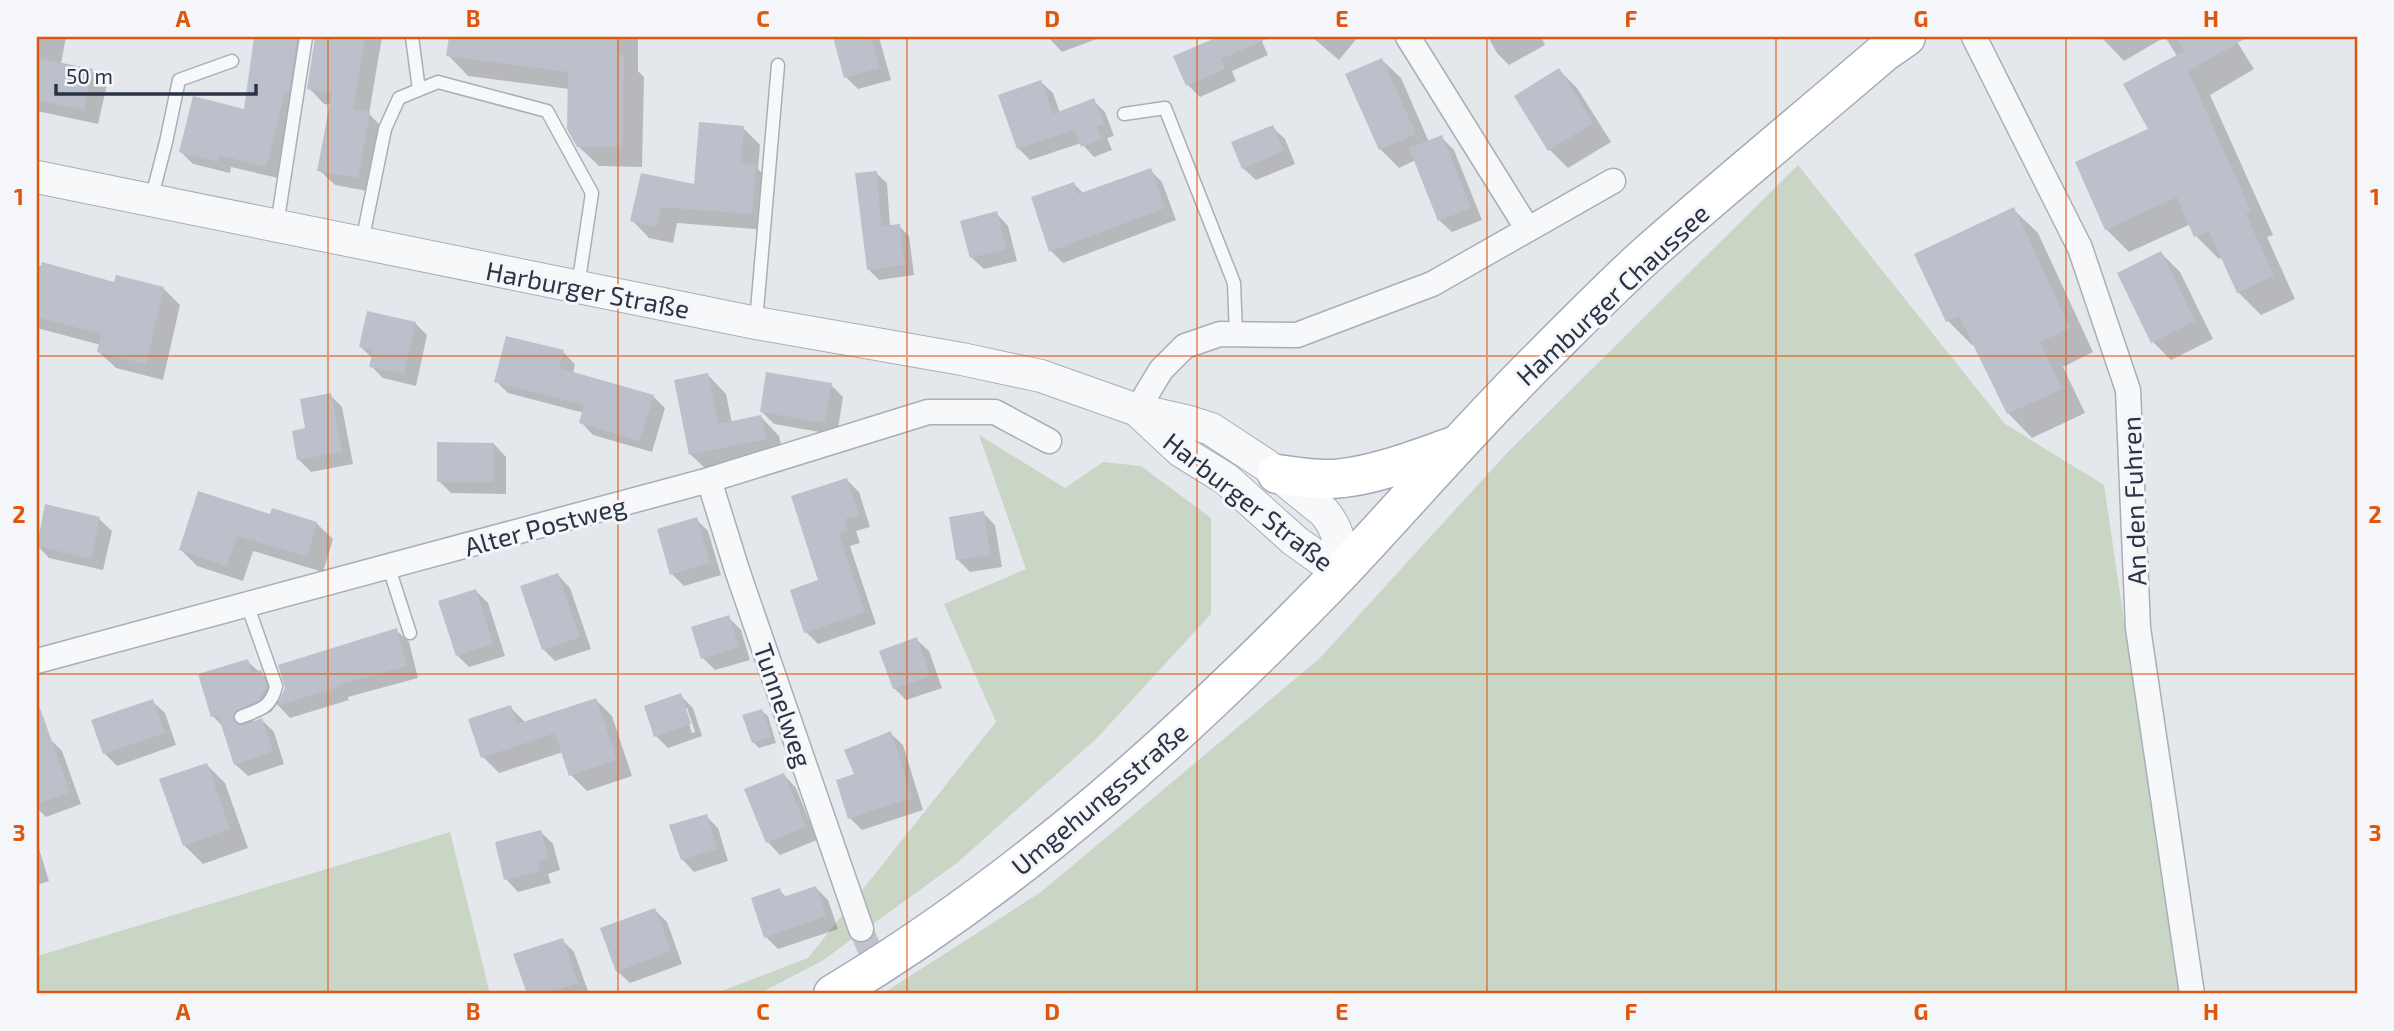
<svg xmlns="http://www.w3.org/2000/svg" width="2394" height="1031" font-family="'Exo 2',sans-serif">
<rect width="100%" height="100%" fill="#e4e7ec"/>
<path fill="#c9d6c5" d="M1798,165l207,259 99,61 75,509h-1297l159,-102 278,-233 186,-204z
M979,435l86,53 38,-26 38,4 70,52v96l-114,124 -140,125 -135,98 -64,33h-44l94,-36 188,-236 -52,-118 82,-35z
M450,832l40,162h-453v-38z"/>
<path fill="#0003" fill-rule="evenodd" d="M37,37h29l-5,27 31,7 15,14 -9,39 -61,-13z
M256,37h47l8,8 -10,58 -23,75 -47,-11 -1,6 -37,-9 -12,-12 65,-41z
M316,37h66l-13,77 15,15 -11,63 -38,-7 -16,-15 12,-65 -7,-1 -15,-16z
M451,37h187v34l6,6 -2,90 -43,-1 -21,-20 -9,-57 -101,-13 -20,-21z
M835,37h44l12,43 -33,9 -12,-12z
M1048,37h54l-40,15z
M1213,37h47l8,18 -36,16 4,10 -36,16 -12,-12 26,-45z
M1312,37h46l-19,23z
M1488,37h53l4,8 -36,20 -12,-12z
M2101,37h133l20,32 -44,26 63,140 -6,2 28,62 -34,16 -23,-23 -15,-35 -4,2 -23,-23 -5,-12 -62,28 -23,-23 44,-100 27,-73 -12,-19 -41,24z
M1382,60l19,18 28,64 12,-5 13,13 28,70 -30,12 -13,-12 -23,-60 -17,8 -19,-19z
M1559,70l18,18 34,54 -43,26 -18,-18z
M1041,82l12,11 7,20 33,-13 12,12 9,24 -7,2 5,12 -18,7 -13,-14 -51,17 -12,-12z
M1272,127l13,12 10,25 -39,16 -13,-12z
M743,128l17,17 -2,24 14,14 -4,47 -91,-7 -4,20 -24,-5 -17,-18 64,-34z
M1150,170l12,12 14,38 -113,43 -12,-12 23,-67 10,10z
M876,173l11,10 3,44 9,-1 10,10 5,39 -35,5 -10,-10z
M2013,209l25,24 55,119 -30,15 22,46 -53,25 -24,-25 -33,-69 -3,1 -24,-24 -31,-66z
M996,213l12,13 9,35 -33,8 -13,-12z
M2161,253l19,19 33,67 -42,21 -18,-18z
M37,265l79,19 48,5 16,16 -17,75 -47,-12 -17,-16 2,-7 -64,-17z
M415,323l12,12 -11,51 -33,-8 -12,-12 2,-7 -12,-12z
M563,352l12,12 -2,9 80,23 12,12 -13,44 -59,-17 -12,-13 3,-9 -76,-20 -12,-12z
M708,375l18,19 6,29 29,-6 18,19 5,22 -75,14 -19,-18z
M831,385l12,12 -6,38 -63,-11 -12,-12z
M330,395l12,12 11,57 -42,8 -12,-12 8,-31z
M494,444l12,13v37l-55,-1 -12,-12z
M847,480l12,12 11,35 -14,4 4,12 -10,3 26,78 -58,20 -12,-12z
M46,506l53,13 13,12 -9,39 -54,-12 -12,-13z
M983,513l12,12 7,42 -32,5 -12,-12z
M271,516l45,7 17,16 -10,33 -70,-21 -10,30 -46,-15 -16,-16z
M696,519l12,12 13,44 -37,11 -12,-12z
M558,575l12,13 21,61 -36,12 -12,-12z
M476,591l12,12 17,53 -36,11 -12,-12z
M728,617l13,13 9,30 -35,10 -12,-12z
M396,630l13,12 9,36 -70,19 1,3 -59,18 -13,-14 -6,8 -18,8 1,3 8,-3 12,12 10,32 -36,12 -13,-12 -12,-37 -10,-11 34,-55 26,23 7,19z
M916,639l13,12 13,37 -36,12 -12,-12z
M680,695l13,13 9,28 -34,12 -12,-12zM684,708h3l8,24 -3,1z
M596,700l16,16 20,60 -45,15 -16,-16 -8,-23 -64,21 -16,-16 27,-50 16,16z
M152,701l13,12 11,32 -59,21 -13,-13z
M762,711l6,5 8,27 -17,5 -6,-6z
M890,733l13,12 20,65 -61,20 -12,-12z
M49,738l13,13 19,53 -35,13 -9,-9v-65z
M207,765l18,18 23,65 -45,16 -19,-19z
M784,775l12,13 21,52 -37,15 -12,-13 -21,-52z
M706,816l12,12 10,33 -34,11 -12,-13z
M541,832l12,12 7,26 -12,4 3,9 -33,9 -12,-13z
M37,842l12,39 -12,4z
M816,888l12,12 10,29 -60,20 -12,-12 13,-47 8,8z
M655,910l12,12 15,42 -52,19 -13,-12z
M562,940l12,12 15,42h-60l-13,-38z"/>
<path fill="#bbc0ca" d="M254,37h43l-8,55 -4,-1 -19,76 -47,-12 -1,7 -39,-10 14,-56 51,13z
M315,37h50l-12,72 17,3 -12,66 -41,-7 15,-78 -25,-4z
M449,37h170l-1,18h6l-2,92h-45l-10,-18 1,-57 -122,-16z
M833,37h38l8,31 -35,10z
M1218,37h53l-50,22 4,10 -39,17 -13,-30z
M2175,37h73l-60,34 63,140 -5,3 28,62 -37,17 -28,-62 -15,6 -17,-40 -72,33 -30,-68 73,-33 -25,-45 61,-33z
M37,58l56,11 -9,41 -47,-10z
M1382,58l34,76 -37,16 -34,-76z
M1559,68l34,55 -45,28 -34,-55z
M1041,80l12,34 41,-16 10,26 -7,2 5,13 -21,8 -7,-17 -57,19 -19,-54z
M699,122l45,4 -3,37 15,1 -4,50 -91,-7 -5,20 -26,-6 11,-48 53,11z
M1273,125l11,26 -42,18 -11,-27z
M1442,135l29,73 -33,13 -29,-73z
M1151,168l14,40 -116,44 -18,-55 43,-15 4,12z
M877,171l4,55 19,-2 5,41 -38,5 -12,-97z
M2014,207l56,121 -30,14 22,47 -55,25 -48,-98 -13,6 -32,-68z
M997,211l9,38 -36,9 -10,-37z
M2161,251l34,70 -44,22 -34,-70z
M42,262l72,20 2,-7 48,12 -18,77 -49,-12 4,-18 -64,-17v-36z
M367,311l49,11 -12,52 -35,-7 4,-17 -14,-3z
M506,336l58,14 -5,18 95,27 -14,46 -61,-18 5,-18 -90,-23z
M766,372l66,11 -7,40 -65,-11z
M708,373l10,51 43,-9 5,24 -77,16 -15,-75z
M331,393l11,59 -45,8 -5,-29 13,-3 -5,-29z
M437,442l57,1v39h-57z
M847,478l12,37 -14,4 3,12 -9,3 26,78 -61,21 -14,-43 28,-10 -27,-84z
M198,491l72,23 2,-6 45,14 -10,35 -70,-21 -10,30 -48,-16z
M45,504l55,13 -9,42 -54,-13z
M984,511l6,44 -34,5 -7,-43z
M697,517l13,46 -40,12 -13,-46z
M558,573l22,64 -38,13 -22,-64z
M476,589l17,55 -37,12 -18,-55z
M729,615l10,32 -38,12 -10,-32z
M397,628l10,38 -70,19 1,2 -61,19 8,-18 -7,-23z
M917,637l13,39 -37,13 -14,-38z
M248,659l4,14 9,-3 6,16 -8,14 -24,11 -2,8 7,7 22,-8 11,34 -39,13 -16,-50 -7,2 -13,-43z
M681,693l10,31 -37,13 -10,-31z
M596,698l21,62 -48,16 -14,-43 -74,25 -13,-39 43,-14 6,19z
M153,699l12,34 -62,21 -12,-34z
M40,708l30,84 -33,12v-95z
M762,709l9,28 -19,6 -10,-28z
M891,731l21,67 -64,21 -12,-39 18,-6 -10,-24z
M207,763l23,66 -47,17 -24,-67z
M784,773l22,54 -40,16 -22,-54z
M707,814l10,35 -36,11 -12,-35z
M541,830l8,28 -12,4 3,9 -36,9 -9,-38z
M816,886l10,30 -62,22 -13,-40 29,-10 3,9z
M655,908l16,43 -55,21 -16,-44z
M563,938l15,45 -32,11h-19l-14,-40z"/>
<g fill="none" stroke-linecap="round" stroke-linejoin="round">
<path stroke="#bfc3cb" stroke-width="24" stroke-dasharray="24 12" stroke-linecap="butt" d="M861,929l27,65"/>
<g stroke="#a9aeb7" stroke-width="15">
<path id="service" d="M412,37l7,53
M1124,114l41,-6 69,175 2,52
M151,200l15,-58 13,-62 53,-19
M277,225l29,-188
M362,242l23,-113 14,-31 39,-16 109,29 45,82 -14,93
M756,322l22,-257
M389,568l21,65
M241,717c18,-7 31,-10 35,-31l-29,-82"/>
</g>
<g stroke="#a9aeb7" stroke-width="27">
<path id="minor" d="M1408,37l119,191
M1974,37l106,211 48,142 10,238 54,366
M1137,410l24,-40 24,-24 35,-12 77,1 135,-51 181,-103
M709,480l29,93 123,356
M37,661l672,-181 219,-68h67l54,29"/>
</g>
<g stroke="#a9aeb7" stroke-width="34">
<path id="tertiary" d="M37,177l719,146 206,36 79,17 96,34 49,11 25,8 55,36 58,47c16,19 18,37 16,61
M1138,411l43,40 45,28 69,62 45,32"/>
</g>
<g stroke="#a3abb8" stroke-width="41">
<path id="primary" d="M1277,474c21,3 44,7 66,4 36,-4 76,-20 111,-32
M833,994c189,-113 355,-263 507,-421 68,-72 133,-148 204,-218 35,-35 70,-71 107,-104 76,-67 155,-132 232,-198l23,-16"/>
</g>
<use href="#service" stroke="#f7f8fa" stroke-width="12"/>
<use href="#minor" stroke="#f7f8fa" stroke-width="24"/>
<use href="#tertiary" stroke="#f7f8fa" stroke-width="32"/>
<use href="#primary" stroke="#fff" stroke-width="38"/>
</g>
<path fill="none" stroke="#df570f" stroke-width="2" stroke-opacity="0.55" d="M328,37v957M618,37v957M907,37v957M1197,37v957M1487,37v957M1776,37v957M2066,37v957M37,356h2320M37,674h2320"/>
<g text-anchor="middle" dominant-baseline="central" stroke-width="6" stroke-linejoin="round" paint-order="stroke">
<g font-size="26" fill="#2b3445" stroke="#f4f6f9">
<text transform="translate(588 289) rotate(11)">Harburger Straße</text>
<text transform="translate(1612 294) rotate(-43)">Hamburger Chaussee</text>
<text transform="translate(1249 501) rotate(38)">Harburger Straße</text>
<text transform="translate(2133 501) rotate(-92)">An den Fuhren</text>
<text transform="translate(545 525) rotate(-15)">Alter Postweg</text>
<text transform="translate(784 705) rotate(71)">Tunnelweg</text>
<text transform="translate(1099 798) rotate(-40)">Umgehungsstraße</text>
</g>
</g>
<rect width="2394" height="1031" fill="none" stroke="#f4f6f9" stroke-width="77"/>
<path d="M56 84v10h200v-10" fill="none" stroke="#2b3445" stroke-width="3.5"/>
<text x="66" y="84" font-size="21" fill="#2b3445" stroke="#f4f6f9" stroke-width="5" paint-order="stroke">50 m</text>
<rect x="38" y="38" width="2318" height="954" fill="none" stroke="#df570f" stroke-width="2.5"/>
<g font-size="23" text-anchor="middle" font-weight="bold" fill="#df570f">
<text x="183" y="27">A</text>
<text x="473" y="27">B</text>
<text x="763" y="27">C</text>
<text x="1052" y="27">D</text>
<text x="1342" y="27">E</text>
<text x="1631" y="27">F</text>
<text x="1921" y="27">G</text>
<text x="2211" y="27">H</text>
<text x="19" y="205">1</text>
<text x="2375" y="205">1</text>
<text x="19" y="523">2</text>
<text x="2375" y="523">2</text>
<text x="19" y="841">3</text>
<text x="2375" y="841">3</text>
<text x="183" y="1020">A</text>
<text x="473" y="1020">B</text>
<text x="763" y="1020">C</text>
<text x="1052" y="1020">D</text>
<text x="1342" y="1020">E</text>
<text x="1631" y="1020">F</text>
<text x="1921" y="1020">G</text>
<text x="2211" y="1020">H</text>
</g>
</svg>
